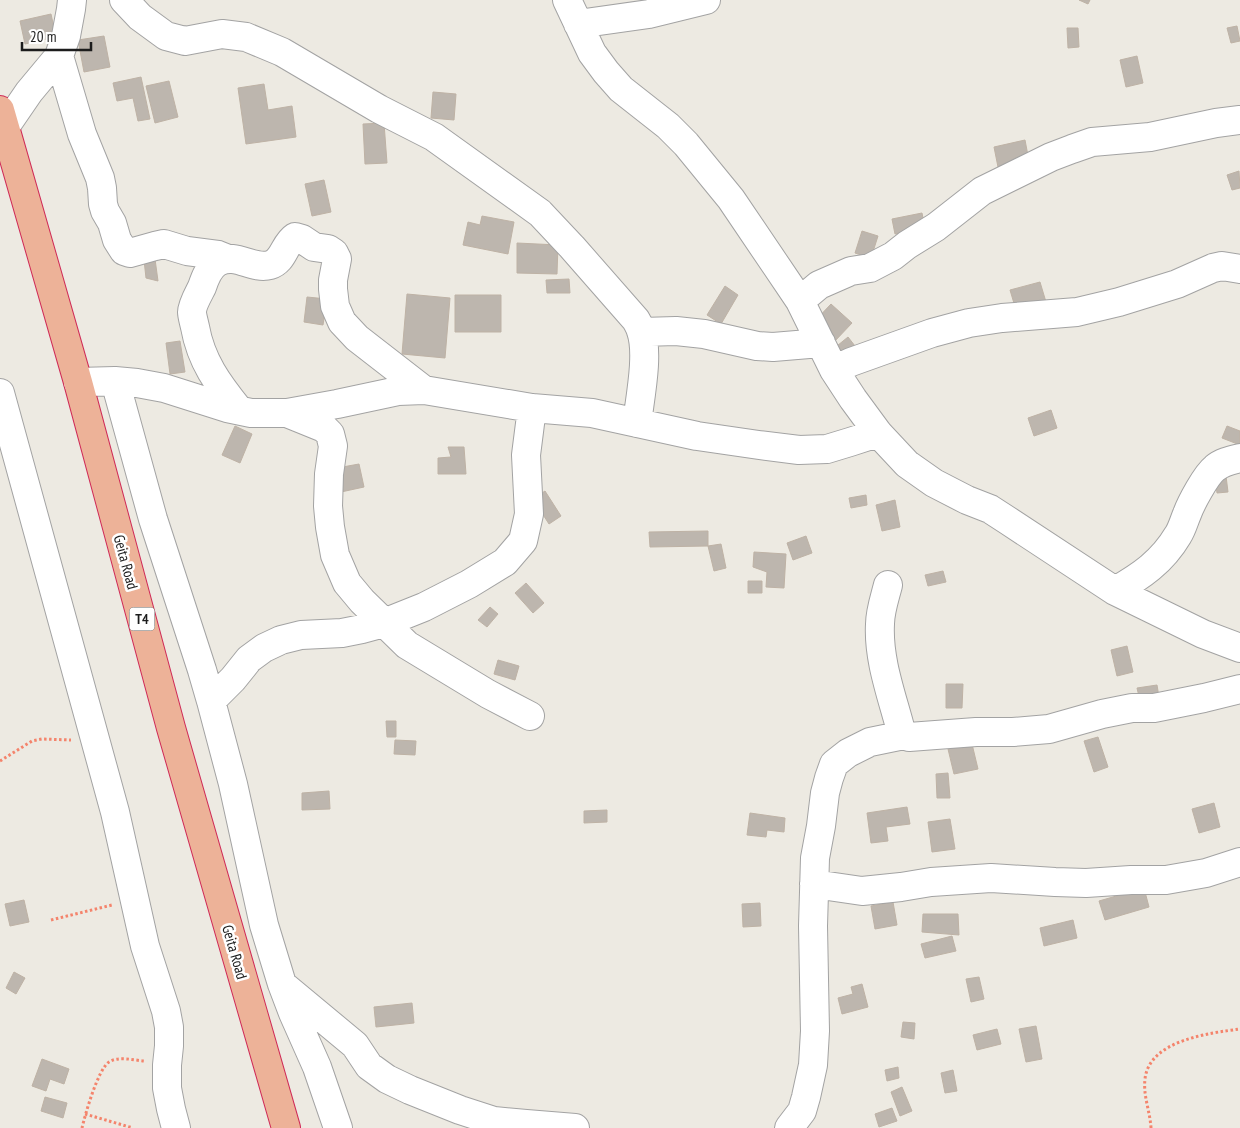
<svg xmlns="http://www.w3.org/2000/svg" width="1240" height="1128" font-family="'PT Sans Narrow',sans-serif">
<rect width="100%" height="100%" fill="#edeae2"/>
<path fill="#bdb6ae" stroke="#beb2a5" d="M1079,0h11l-2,4z
M51,14l5,23 -31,7 -5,-23z
M1237,26l3,15 -9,2 -4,-15z
M1067,28h11l1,19 -11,1z
M104,36l6,31 -26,5 -6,-32z
M1137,56l6,27 -17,4 -6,-27z
M141,77l9,42 -12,2 -5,-23 -16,3 -4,-18z
M169,81l9,36 -23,6 -9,-37z
M264,84l4,26 24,-4 4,31 -50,7 -8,-56z
M433,92l23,2 -2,26 -23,-2z
M384,123l3,40 -22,1 -2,-40z
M1025,140l4,21 -31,6 -4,-20z
M1239,171l1,17 -8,2 -5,-15z
M324,180l7,32 -19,4 -7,-32z
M922,213l3,15 -30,6 -3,-15z
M482,216l32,6 -6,32 -45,-9 5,-23 12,3z
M862,231l16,5 -7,22 -16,-5z
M517,243l41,2 -1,29 -40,-1z
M155,259l3,22 -12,-3 -2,-18z
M569,279l1,14h-23l-1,-13z
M1040,282l6,20 -30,8 -6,-20z
M725,286l13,9 -17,29 -14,-9z
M407,294l43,4 -5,60 -43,-4z
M455,295h46v37h-46z
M307,297l20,2 -4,26 -19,-3z
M831,304l21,19 -18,19 -21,-19z
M848,337l7,9 -16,13 -7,-9z
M180,341l5,31 -15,2 -4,-31z
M1051,410l6,18 -23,8 -6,-18z
M235,426l17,8 -12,29 -18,-8z
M1227,426l13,5v14l-18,-7z
M448,447h16l2,27h-28v-16l13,-1z
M359,464l5,23 -23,5 -4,-24z
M1226,476l2,16 -11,1 -2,-15z
M545,491l16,25 -12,8 -16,-25z
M866,495l1,10 -16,3 -2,-10z
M895,500l5,27 -18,4 -6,-26z
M708,531v15l-58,1 -1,-15z
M806,536l6,17 -19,7 -6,-17z
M721,544l5,24 -12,3 -6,-25z
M754,552l32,2 -2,34 -18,-1 1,-15 -14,-5z
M943,571l3,11 -18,4 -3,-11z
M748,581h14v12h-14z
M526,583l18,20 -11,10 -18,-20z
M490,607l8,7 -11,13 -9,-7z
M1127,646l6,26 -16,4 -6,-26z
M498,660l21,6 -4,14 -21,-6z
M946,684h17l-1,24h-16z
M1157,685l2,12 -19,4 -3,-13z
M386,721h10v16h-9z
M1098,737l10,30 -14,5 -10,-31z
M395,740l21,1 -1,14 -21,-1z
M972,744l6,25 -24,5 -6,-25z
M948,773l2,25h-13l-1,-24z
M329,791l1,18 -28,1v-17z
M1214,803l6,24 -21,6 -7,-24z
M907,807l3,17 -24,3 2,14 -17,2 -4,-30z
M607,810v12l-23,1v-12z
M750,813l35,5 -1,14 -17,-2 -1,7 -19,-2z
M950,819l5,30 -23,3 -4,-30z
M1144,888l5,19 -44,13 -6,-19z
M24,900l5,22 -19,4 -5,-22z
M893,902l4,23 -22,4 -4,-23z
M760,903l1,23 -18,1 -1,-23z
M923,914h35l1,21 -37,-3z
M1073,920l4,18 -33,8 -4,-18z
M952,936l4,15 -31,7 -4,-14z
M14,972l11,6 -9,16 -10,-6z
M979,977l5,22 -13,3 -5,-23z
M862,984l6,23 -26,7 -4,-16 15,-4 -2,-7z
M412,1003l2,20 -38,4 -2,-20z
M903,1022l12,1 -1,16 -13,-2z
M1036,1026l6,33 -16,3 -7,-33z
M997,1029l4,15 -24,6 -4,-15z
M42,1059l27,10 -5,15 -14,-5 -4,12 -14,-5z
M898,1067l1,11 -12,3 -2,-11z
M953,1070l4,21 -12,2 -4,-20z
M902,1087l10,24 -12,5 -9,-24z
M45,1097l22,6 -4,15 -22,-7z
M892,1108l5,13 -18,6 -4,-13z"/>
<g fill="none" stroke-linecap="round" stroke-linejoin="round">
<g stroke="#a3a3a3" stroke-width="30">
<path id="minor" d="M124,0l16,17 26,19 19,5 37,-7 24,3 36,15 97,57 55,28 106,76 32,34 64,73c2,4 4,7 5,11 8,23 -1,67 -4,92
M567,0l25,53 14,19 15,17 47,37 18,18 45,55 69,102 34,69 19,29 25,34 29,31 27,19 33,17 23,9 17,11 108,71 88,43 37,14
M578,24l71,-10 57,-14
M59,56l23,78 18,44 2,10 1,16 2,7 7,12 5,17 7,11 6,2 25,-7 9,-2 23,7 31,4 10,4
M5,127l24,-35 30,-36 7,-20 5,-27 1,-9
M800,301l19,-16 32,-14 19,-3 23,-12 14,-11 29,-18 46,-36 69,-34 21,-8 20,-7 58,-5 66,-14 24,-3
M642,332l34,-1 28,3 53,12 16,1 48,-4
M834,370l17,-8 81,-29 37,-10 33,-5 75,-6 42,-10 58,-18 36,-16 9,-2 18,3
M115,381l38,138 49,151 9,31 22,83 31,141 18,59 11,29 24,54 21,61
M78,382l37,-1 22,2 27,5 63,20 24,5h36l50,-9 61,-13 26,-1 108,18 60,5 105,23 62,9 40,5 28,-1 23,-7 28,-9
M0,393l115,419 30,134 21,65 3,16v19l-2,19v23l4,21 5,19
M239,410c-21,-26 -38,-49 -44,-83 -1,-5 -3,-11 -3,-15 0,-7 7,-19 10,-25 3,-9 7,-20 16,-25 18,-10 34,8 52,3 14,-4 14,-21 25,-28l7,2 12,8 14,2 6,4 3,6 -4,21v9l2,17 7,16 15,16 67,52
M287,413l37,15 6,6 3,12 -4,28 -1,32 2,21 5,28 12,28 15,18 45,44 81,49 42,22
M888,585c-3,12 -8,26 -8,39 -2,36 12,72 21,107l3,4 5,2 67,-5h37l36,-3 53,-15 30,-6h22l50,-10 36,-9
M1115,591c26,-15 47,-29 63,-56 4,-6 6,-14 9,-21 4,-11 19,-39 28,-46 7,-6 17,-8 25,-10
M211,701l22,-22 16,-20 15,-11 17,-8 20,-5 41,-2 20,-4 22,-6 40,-16 45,-23 36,-22 18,-21 6,-27 -3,-59 6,-47
M814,884l48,7 39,-4 30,-5 60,-4 64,4 31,1 45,-3h35l40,-7 34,-11
M284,986l71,59 14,21 18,13 23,11 50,20 34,11 32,3 49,4
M789,1128l13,-17 4,-14 7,-32 2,-34 -2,-105 2,-68 6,-32 4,-33 4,-15 5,-14 14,-11 22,-11 34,-7"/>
</g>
<g stroke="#cf2a57" stroke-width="30">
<path id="trunk" d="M0,110l78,272 93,346 115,400"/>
</g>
<path stroke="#f4846c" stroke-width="3" stroke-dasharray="2.5 2.5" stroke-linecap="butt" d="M0,761l32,-20 10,-2 29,1
M51,920l61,-15
M85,1114l48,14
M82,1128c3,-13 16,-59 27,-66 9,-6 24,-2 35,-1
M1151,1128c-1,-17 -8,-32 -6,-49 4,-39 65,-46 95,-50"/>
<use href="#minor" stroke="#fff" stroke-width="28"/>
<use href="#trunk" stroke="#edb298" stroke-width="28"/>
</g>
<g text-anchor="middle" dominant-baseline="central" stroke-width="5" stroke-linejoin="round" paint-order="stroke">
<rect fill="#fff" stroke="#606060" stroke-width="1" x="129.5" y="607.5" width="25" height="23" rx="4"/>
<g font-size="14" font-weight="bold" fill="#1c1c1c">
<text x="142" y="619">T4</text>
</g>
<g font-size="15" fill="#1c1c1c" stroke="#fff">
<text transform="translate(126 562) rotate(75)">Geita Road</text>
<text transform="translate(235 952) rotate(74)">Geita Road</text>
</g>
</g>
<path d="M22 42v8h69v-8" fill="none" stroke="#1c1c1c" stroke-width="2.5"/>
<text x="30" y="42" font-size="15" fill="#1c1c1c" stroke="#ffffff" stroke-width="4" paint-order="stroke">20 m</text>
</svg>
